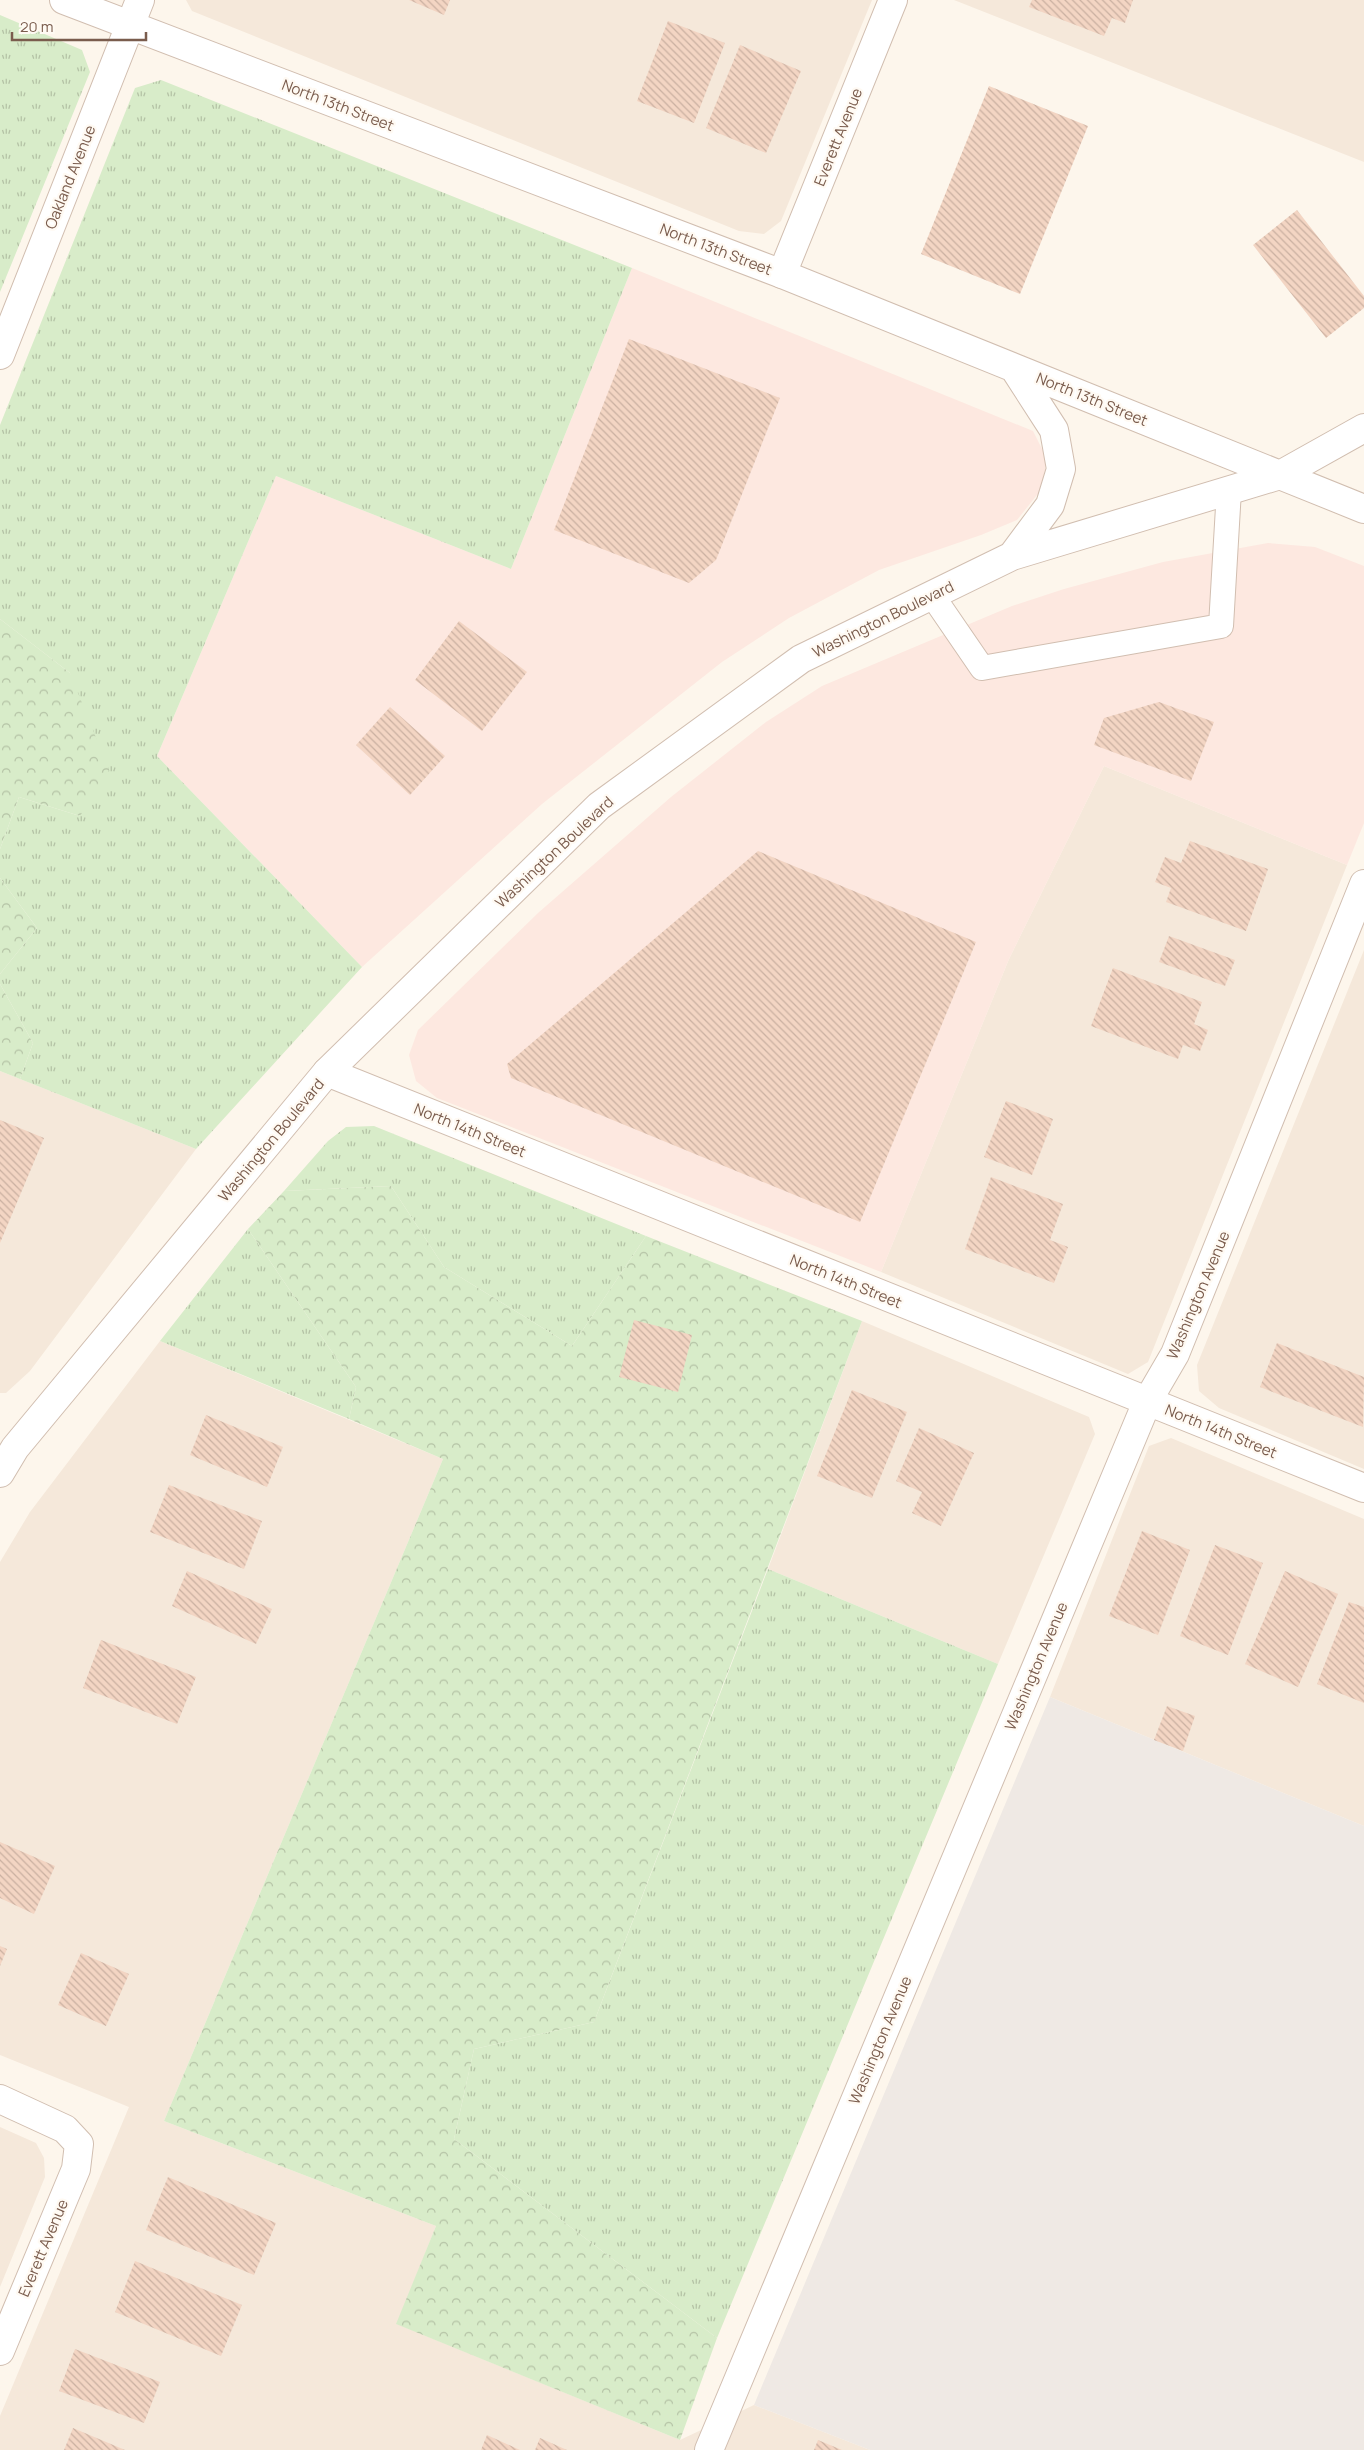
<svg xmlns="http://www.w3.org/2000/svg" width="1364" height="2450" font-family="Manrope,sans-serif">
<defs>
<pattern id="grass-tufts" width="24" height="20" patternUnits="userSpaceOnUse" patternTransform="scale(1.25)"><rect width="24" height="20" fill="#d8ecc9"/><path d="M3 7l-1-3M5 7V3M7 7l1-3M15 17l-1-3M17 17v-4M19 17l1-3" fill="none" stroke="#b4c2a5"/></pattern>
<pattern id="forest-crowns" width="20" height="18" patternUnits="userSpaceOnUse" patternTransform="scale(1.25)"><rect width="20" height="18" fill="#d8ecc9"/><path d="M2 6a3 3 0 1 1 6 0M12 15a3 3 0 1 1 6 0" fill="none" stroke="#b4c2a5"/></pattern>
<pattern id="building-back-hatch" width="6" height="6" patternUnits="userSpaceOnUse" patternTransform="scale(1.25)"><rect width="6" height="6" fill="#f3d5c3"/><path d="M-1 5l2 2M0 0l6 6M5-1l2 2" fill="none" stroke="#cab0a1"/></pattern>
</defs>
<rect width="100%" height="100%" fill="#fdf6ec"/>
<path fill="#f5e8da" d="M186,0h686l-91,221 -17,13 -25,-3 -547,-220z
M954,0h410v162z
M1104,766l243,99 -199,497 -20,12 -247,-102 128,-313z
M1364,950v519l-145,-61 -20,-17 -2,-26z
M0,1071l196,78 -166,222 -24,22h-6z
M862,1321l227,96 6,17 -97,230 -230,-95z
M160,1341l283,118 -279,662 272,105 -39,98 283,116 74,-35 116,45h-870v-34l129,-309 -129,-52v-493l30,-50z
M1171,1438l193,81v307l-314,-129 99,-251z
M0,2127l36,16 8,15 1,19 -45,110z"/>
<path fill="#fde8e0" d="M632,268l401,163 14,28 -6,31 -24,30 -36,15 -102,35 -90,48 -67,44 -180,142 -180,163 -205,-211 119,-280 235,93z
M1268,543l47,4 49,19v257l-17,42 -243,-99 -95,193 -128,313 -444,-174 -21,-17 -7,-26 9,-25 120,-117 133,-116 95,-75 56,-36 190,-80 52,-17 99,-27z"/>
<path fill="#efe9e4" d="M1050,1697l314,129v624h-494l-116,-45z"/>
<path fill="url(#grass-tufts)" d="M0,15l82,35 8,22 -90,220z
M161,80l471,188 -121,301 -235,-93 -119,280 205,211 -166,182 -176,-70 13,-36 -33,-59v-10l37,-46 -37,-50v-29l19,-52 61,19 -10,-143 -70,-54v-194l135,-337z
M374,1126l272,110 -74,110 -128,-79 -53,-81 -107,5 44,-50 18,-14z
M248,1229l108,158 -7,32 -189,-78z
M768,1569l230,95 -281,674 -263,-199 20,-90 120,-27z"/>
<path fill="url(#forest-crowns)" d="M0,619l70,54 39,97 -29,46 -61,-19 -19,52z
M0,878l37,50 -37,46z
M0,984l33,59 -13,36 -20,-8z
M391,1186l53,81 128,79 74,-110 216,85 -268,701 -120,27 -20,90 263,199 -37,102 -284,-116 40,-98 -272,-105 279,-662 -94,-40 7,-32 -108,-158 36,-38z"/>
<path fill="url(#building-back-hatch)" d="M409,0h41l-6,15z
M1032,0h101l-8,23 -13,-5 -8,18 -75,-29z
M668,21l57,22 -31,80 -57,-22z
M740,45l61,26 -35,82 -60,-25z
M989,86l99,40 -68,168 -99,-40z
M1297,210l67,86v12l-38,30 -73,-93z
M629,339l151,59 -64,162 -27,23 -135,-53z
M459,621l68,51 -45,59 -67,-51z
M1159,702l55,20 -23,59 -97,-36 10,-27z
M390,707l55,49 -35,39 -54,-50z
M1190,841l78,28 -22,62 -80,-29 5,-14 -16,-6 10,-25 16,6z
M758,851l218,91 -116,280 -349,-144 -4,-14z
M1169,936l66,24 -10,26 -66,-24z
M1113,968l89,34 -8,22 14,6 -8,21 -17,-6 -5,14 -87,-33z
M1006,1101l47,18 -21,56 -48,-18z
M0,1120l44,18 -44,105z
M991,1177l72,27 -13,36 18,7 -14,36 -89,-34z
M634,1320l58,15 -14,57 -59,-15z
M1277,1343l87,34 -1,50 -103,-40z
M852,1390l55,22 -35,86 -55,-22z
M206,1415l77,32 -16,40 -77,-32z
M919,1428l55,25 -33,73 -29,-13 10,-21 -26,-11z
M169,1485l93,36 -18,48 -94,-37z
M1142,1531l48,19 -32,85 -49,-19z
M1215,1545l48,18 -35,92 -48,-19z
M187,1571l85,38 -16,35 -84,-38z
M1285,1571l53,23 -40,93 -53,-23z
M1349,1602l15,5v96l-47,-19z
M101,1640l95,37 -19,47 -94,-36z
M1167,1706l28,10 -12,35 -29,-11z
M0,1842l55,24 -21,48 -34,-16z
M0,1946l7,3 -7,17z
M81,1953l48,21 -23,52 -48,-21z
M168,2177l108,46 -22,52 -108,-45z
M135,2261l107,44 -21,51 -106,-44z
M75,2349l85,33 -16,41 -85,-32z
M73,2428l52,22h-61z
M487,2435l33,15h-39z
M540,2438l27,12h-32z
M818,2440l24,10h-28z"/>
<g fill="none" stroke-linecap="round" stroke-linejoin="round">
<g stroke="#d1beb0" stroke-width="26">
<path id="service" d="M932,595l50,73 239,-42 8,-136"/>
</g>
<g stroke="#d1beb0" stroke-width="30">
<path id="minor" d="M782,274l111,-274
M0,355l140,-355
M327,1072l1037,416
M0,2099l65,30 14,15 -3,25 -76,182
M709,2450l438,-1048 28,-48 189,-470"/>
</g>
<g stroke="#d1beb0" stroke-width="30">
<path id="tertiary" d="M64,0l718,274 582,235
M1012,556l38,-51 11,-36 -7,-39 -40,-62
M0,1473l15,-25 312,-376 272,-266 202,-147 211,-103 268,-81 84,-47"/>
</g>
<use href="#service" stroke="#fff" stroke-width="24"/>
<use href="#minor" stroke="#fff" stroke-width="28"/>
<use href="#tertiary" stroke="#fff" stroke-width="28"/>
</g>
<g text-anchor="middle" dominant-baseline="central" stroke-width="4.5" stroke-linejoin="round" paint-order="stroke">
<g font-size="15" fill="#7a5c4d" stroke="#fffaf3">
<text transform="translate(338 105) rotate(21)">North 13th Street</text>
<text transform="translate(838 137) rotate(-68)">Everett Avenue</text>
<text transform="translate(70 177) rotate(-68)">Oakland Avenue</text>
<text transform="translate(716 249) rotate(21)">North 13th Street</text>
<text transform="translate(1092 399) rotate(22)">North 13th Street</text>
<text transform="translate(883 619) rotate(-26)">Washington Boulevard</text>
<text transform="translate(554 852) rotate(-43)">Washington Boulevard</text>
<text transform="translate(470 1130) rotate(22)">North 14th Street</text>
<text transform="translate(271 1140) rotate(-50)">Washington Boulevard</text>
<text transform="translate(846 1281) rotate(22)">North 14th Street</text>
<text transform="translate(1198 1295) rotate(-67)">Washington Avenue</text>
<text transform="translate(1221 1431) rotate(22)">North 14th Street</text>
<text transform="translate(1036 1666) rotate(-67)">Washington Avenue</text>
<text transform="translate(880 2040) rotate(-67)">Washington Avenue</text>
<text transform="translate(43 2248) rotate(-67)">Everett Avenue</text>
</g>
</g>
<path d="M12 32v8h134v-8" fill="none" stroke="#7a5c4d" stroke-width="2.5"/>
<text x="20" y="32" font-size="15" fill="#7a5c4d" stroke="#fffaf3" stroke-width="4" paint-order="stroke">20 m</text>
</svg>
